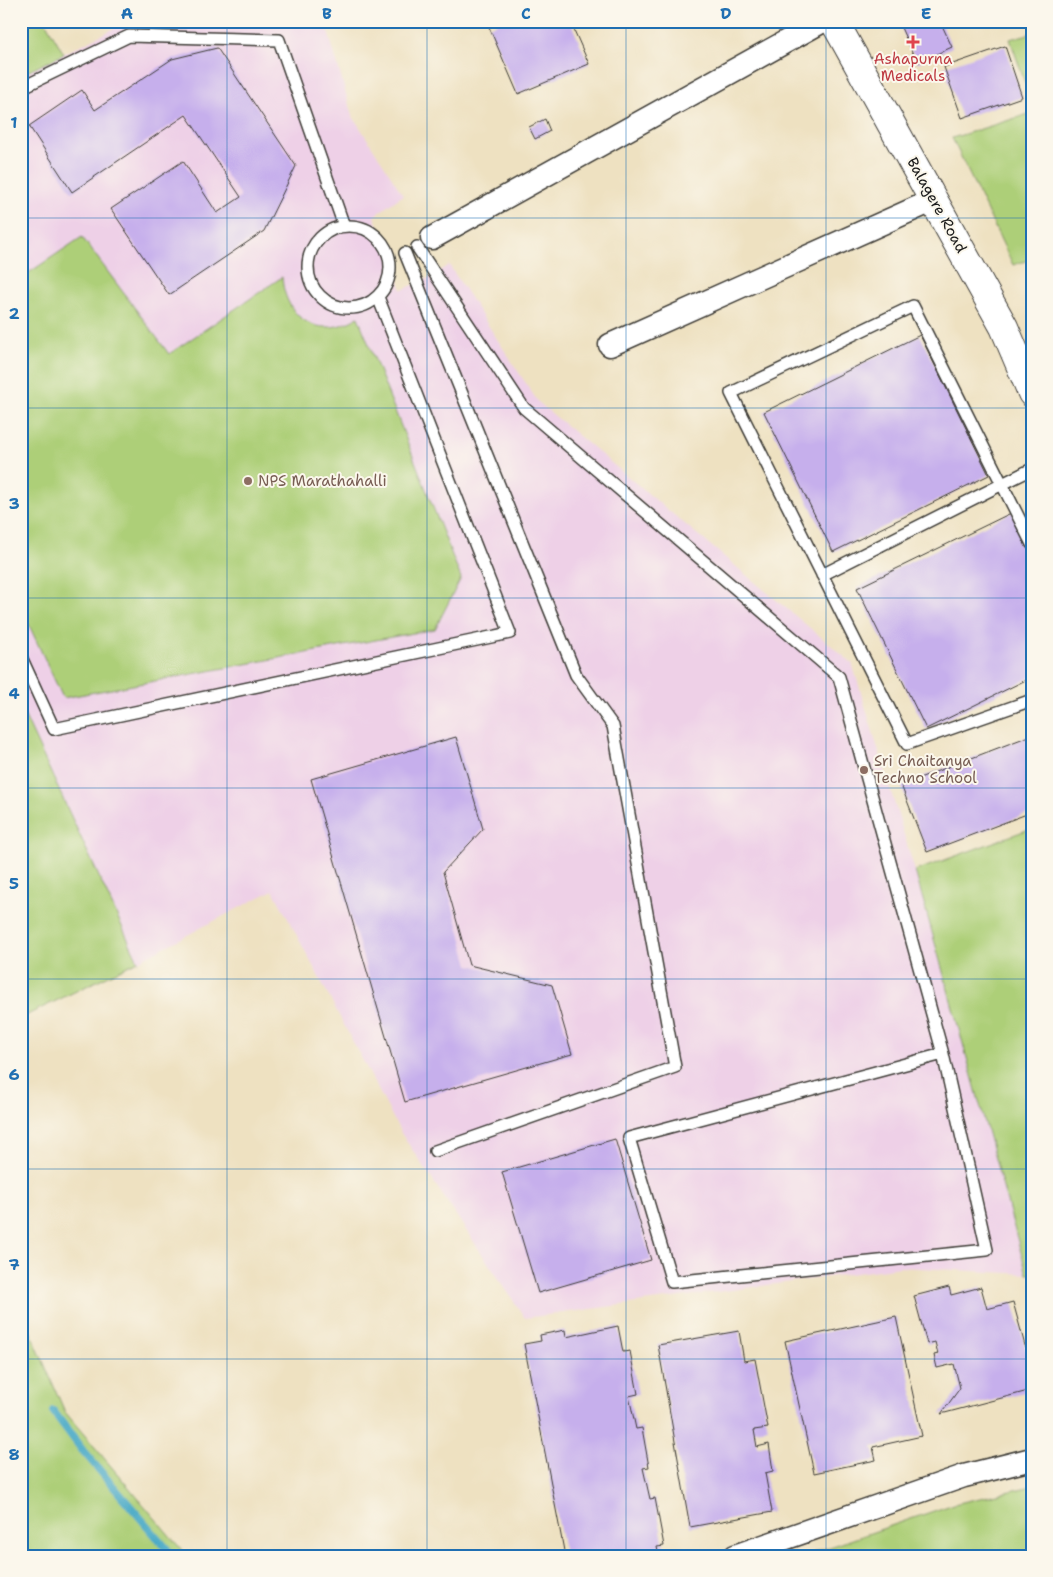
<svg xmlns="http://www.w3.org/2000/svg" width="1053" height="1577" font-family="'Shantell Sans',sans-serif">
<rect width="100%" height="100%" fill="#fbf7ec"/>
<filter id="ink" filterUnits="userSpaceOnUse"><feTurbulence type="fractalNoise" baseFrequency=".02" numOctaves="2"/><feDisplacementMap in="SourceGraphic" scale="10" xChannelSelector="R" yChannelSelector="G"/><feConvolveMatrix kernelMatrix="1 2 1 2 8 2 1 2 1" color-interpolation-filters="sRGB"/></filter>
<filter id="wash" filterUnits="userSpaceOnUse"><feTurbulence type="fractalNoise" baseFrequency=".0096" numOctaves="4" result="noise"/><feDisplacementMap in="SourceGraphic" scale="20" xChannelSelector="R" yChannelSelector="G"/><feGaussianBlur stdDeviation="1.12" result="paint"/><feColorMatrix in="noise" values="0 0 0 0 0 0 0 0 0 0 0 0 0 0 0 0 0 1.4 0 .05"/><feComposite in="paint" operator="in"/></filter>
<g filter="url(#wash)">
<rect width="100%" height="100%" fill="#eee1c1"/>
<path fill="#eed0e7" d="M129,21h196l27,94 51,80 -29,21 28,74 27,-12 20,-13 89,137 314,261 63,208 112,403 -126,-7 -376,51 -124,-185 -128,-243 -135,71 -117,-253v-633z"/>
<path fill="#adcf78" stroke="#64764a" d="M21,21h24l19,33 -43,21z
M1032,33v70l-22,-64z
M1032,113v146l-19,6 -61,-127z
M82,237l87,117 113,-77c3,43 39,64 76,40l103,261 -26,51 -372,69 -42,-90v-330z
M21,708l117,253 -117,57z
M1032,828v446h-5l-112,-403z
M21,1310l44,102 122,144h-166z
M1032,1486v70h-228l150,-52z"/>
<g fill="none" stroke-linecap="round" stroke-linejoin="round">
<path stroke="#46a9c6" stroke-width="8" d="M53,1411l30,40 90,105"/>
</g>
<g id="blocks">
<path fill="#c6afec" d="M502,21h68l19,43 -71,30 -29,-67z
M898,21h42l12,26 -35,16z
M1005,46l17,51 -60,21 -18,-51z
M217,48l79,118 -32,65 -95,64 -58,-86 72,-48 34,52 24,-16 -55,-82 -114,77 -43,-66 53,-36 13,20 77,-51z
M545,119l5,12 -15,8 -6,-12z
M920,335l69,140 -156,77 -69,-140z
M1013,512l19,38v127l-106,52 -69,-141z
M1032,735v77l-105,40 -26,-67z
M456,737l27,92 -40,43 26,93 83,20 20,69 -167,48 -94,-323z
M615,1139l36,121 -113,33 -36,-121z
M949,1287l2,8 30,-8 6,22 26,-7 19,69v19l-91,24 19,-26 -6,-24 -17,4 -3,-13 4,-1 -3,-12 -8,2 -13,-48z
M896,1317l26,119 -49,11 3,13 -62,13 -29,-132z
M618,1326l5,26 7,-1 8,43 -9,2 7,33 6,-1 7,39 -6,1 7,31 5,-1 9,48 -7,1 2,9h-94l-41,-212 17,-3 -1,-6 25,-5 1,7z
M739,1331l5,30 11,-2 13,69 -14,2 3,17 12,-3 4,27 -8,2 7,39 -82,15 -32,-182z"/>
</g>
</g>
<g filter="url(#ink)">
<use href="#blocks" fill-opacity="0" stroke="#3c3a35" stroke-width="1"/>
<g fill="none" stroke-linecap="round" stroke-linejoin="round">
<g stroke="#3c3a35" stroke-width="14">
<path id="service" d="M21,88l108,-52 150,4 65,186
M308 267a41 41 0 1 1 82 0a41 41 0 1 1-82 0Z
M417,247l107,161 315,269 104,377 -314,84 43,144 315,-32 -44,-196
M405,253l171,422 37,51 62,341 -240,84
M1032,544l-119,-238 -182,87 176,351 125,-44
M822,575l210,-106
M21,657l33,72 456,-96 -132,-336"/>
</g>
<g stroke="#3c3a35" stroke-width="25">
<path id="minor" d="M432,238l391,-217
M610,345l324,-145
M735,1556l229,-80 68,-17"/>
</g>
<g stroke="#3c3a35" stroke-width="30">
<path id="tertiary" d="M834,21l170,306 28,66"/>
</g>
<use href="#service" stroke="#fff" stroke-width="11"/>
<use href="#minor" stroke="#fff" stroke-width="22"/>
<use href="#tertiary" stroke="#fff" stroke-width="28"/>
</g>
</g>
<path fill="none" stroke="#1f6fb2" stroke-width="1" stroke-opacity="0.55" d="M227,21v1535M427,21v1535M626,21v1535M826,21v1535M21,218h1011M21,408h1011M21,598h1011M21,788h1011M21,979h1011M21,1169h1011M21,1359h1011"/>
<path fill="#e0444e" stroke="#fbf7ec" stroke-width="2" d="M910.5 34.5h5v5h5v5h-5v5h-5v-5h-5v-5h5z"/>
<g fill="#8d6e63" stroke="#fbf7ec" stroke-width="2">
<circle cx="248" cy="481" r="5"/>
<circle cx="864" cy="770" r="5"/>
</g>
<g text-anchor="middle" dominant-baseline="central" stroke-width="4" stroke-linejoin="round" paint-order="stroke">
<g font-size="15" fill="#be3a42" stroke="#fbf7ec">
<text x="913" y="59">Ashapurna<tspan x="913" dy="17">Medicals</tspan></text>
</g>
<g font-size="15" fill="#1c1c1c" stroke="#fbf7ec">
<text transform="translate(937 205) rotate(61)">Balagere Road</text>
</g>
<g font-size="15" fill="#785e54" stroke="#fbf7ec" text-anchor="start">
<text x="258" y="481">NPS Marathahalli</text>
<text x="874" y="761">Sri Chaitanya<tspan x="874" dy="17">Techno School</tspan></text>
</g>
</g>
<rect width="1053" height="1577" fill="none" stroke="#fbf7ec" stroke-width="55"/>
<rect x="28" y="28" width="998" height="1522" fill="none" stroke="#1f6fb2" stroke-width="2"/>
<g font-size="16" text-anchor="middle" font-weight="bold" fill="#1f6fb2">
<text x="127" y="19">A</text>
<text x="327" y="19">B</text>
<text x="526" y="19">C</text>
<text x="726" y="19">D</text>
<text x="926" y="19">E</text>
<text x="14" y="128">1</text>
<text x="14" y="319">2</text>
<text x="14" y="509">3</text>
<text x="14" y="699">4</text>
<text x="14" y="889">5</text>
<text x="14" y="1080">6</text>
<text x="14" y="1270">7</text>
<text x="14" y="1460">8</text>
</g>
</svg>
